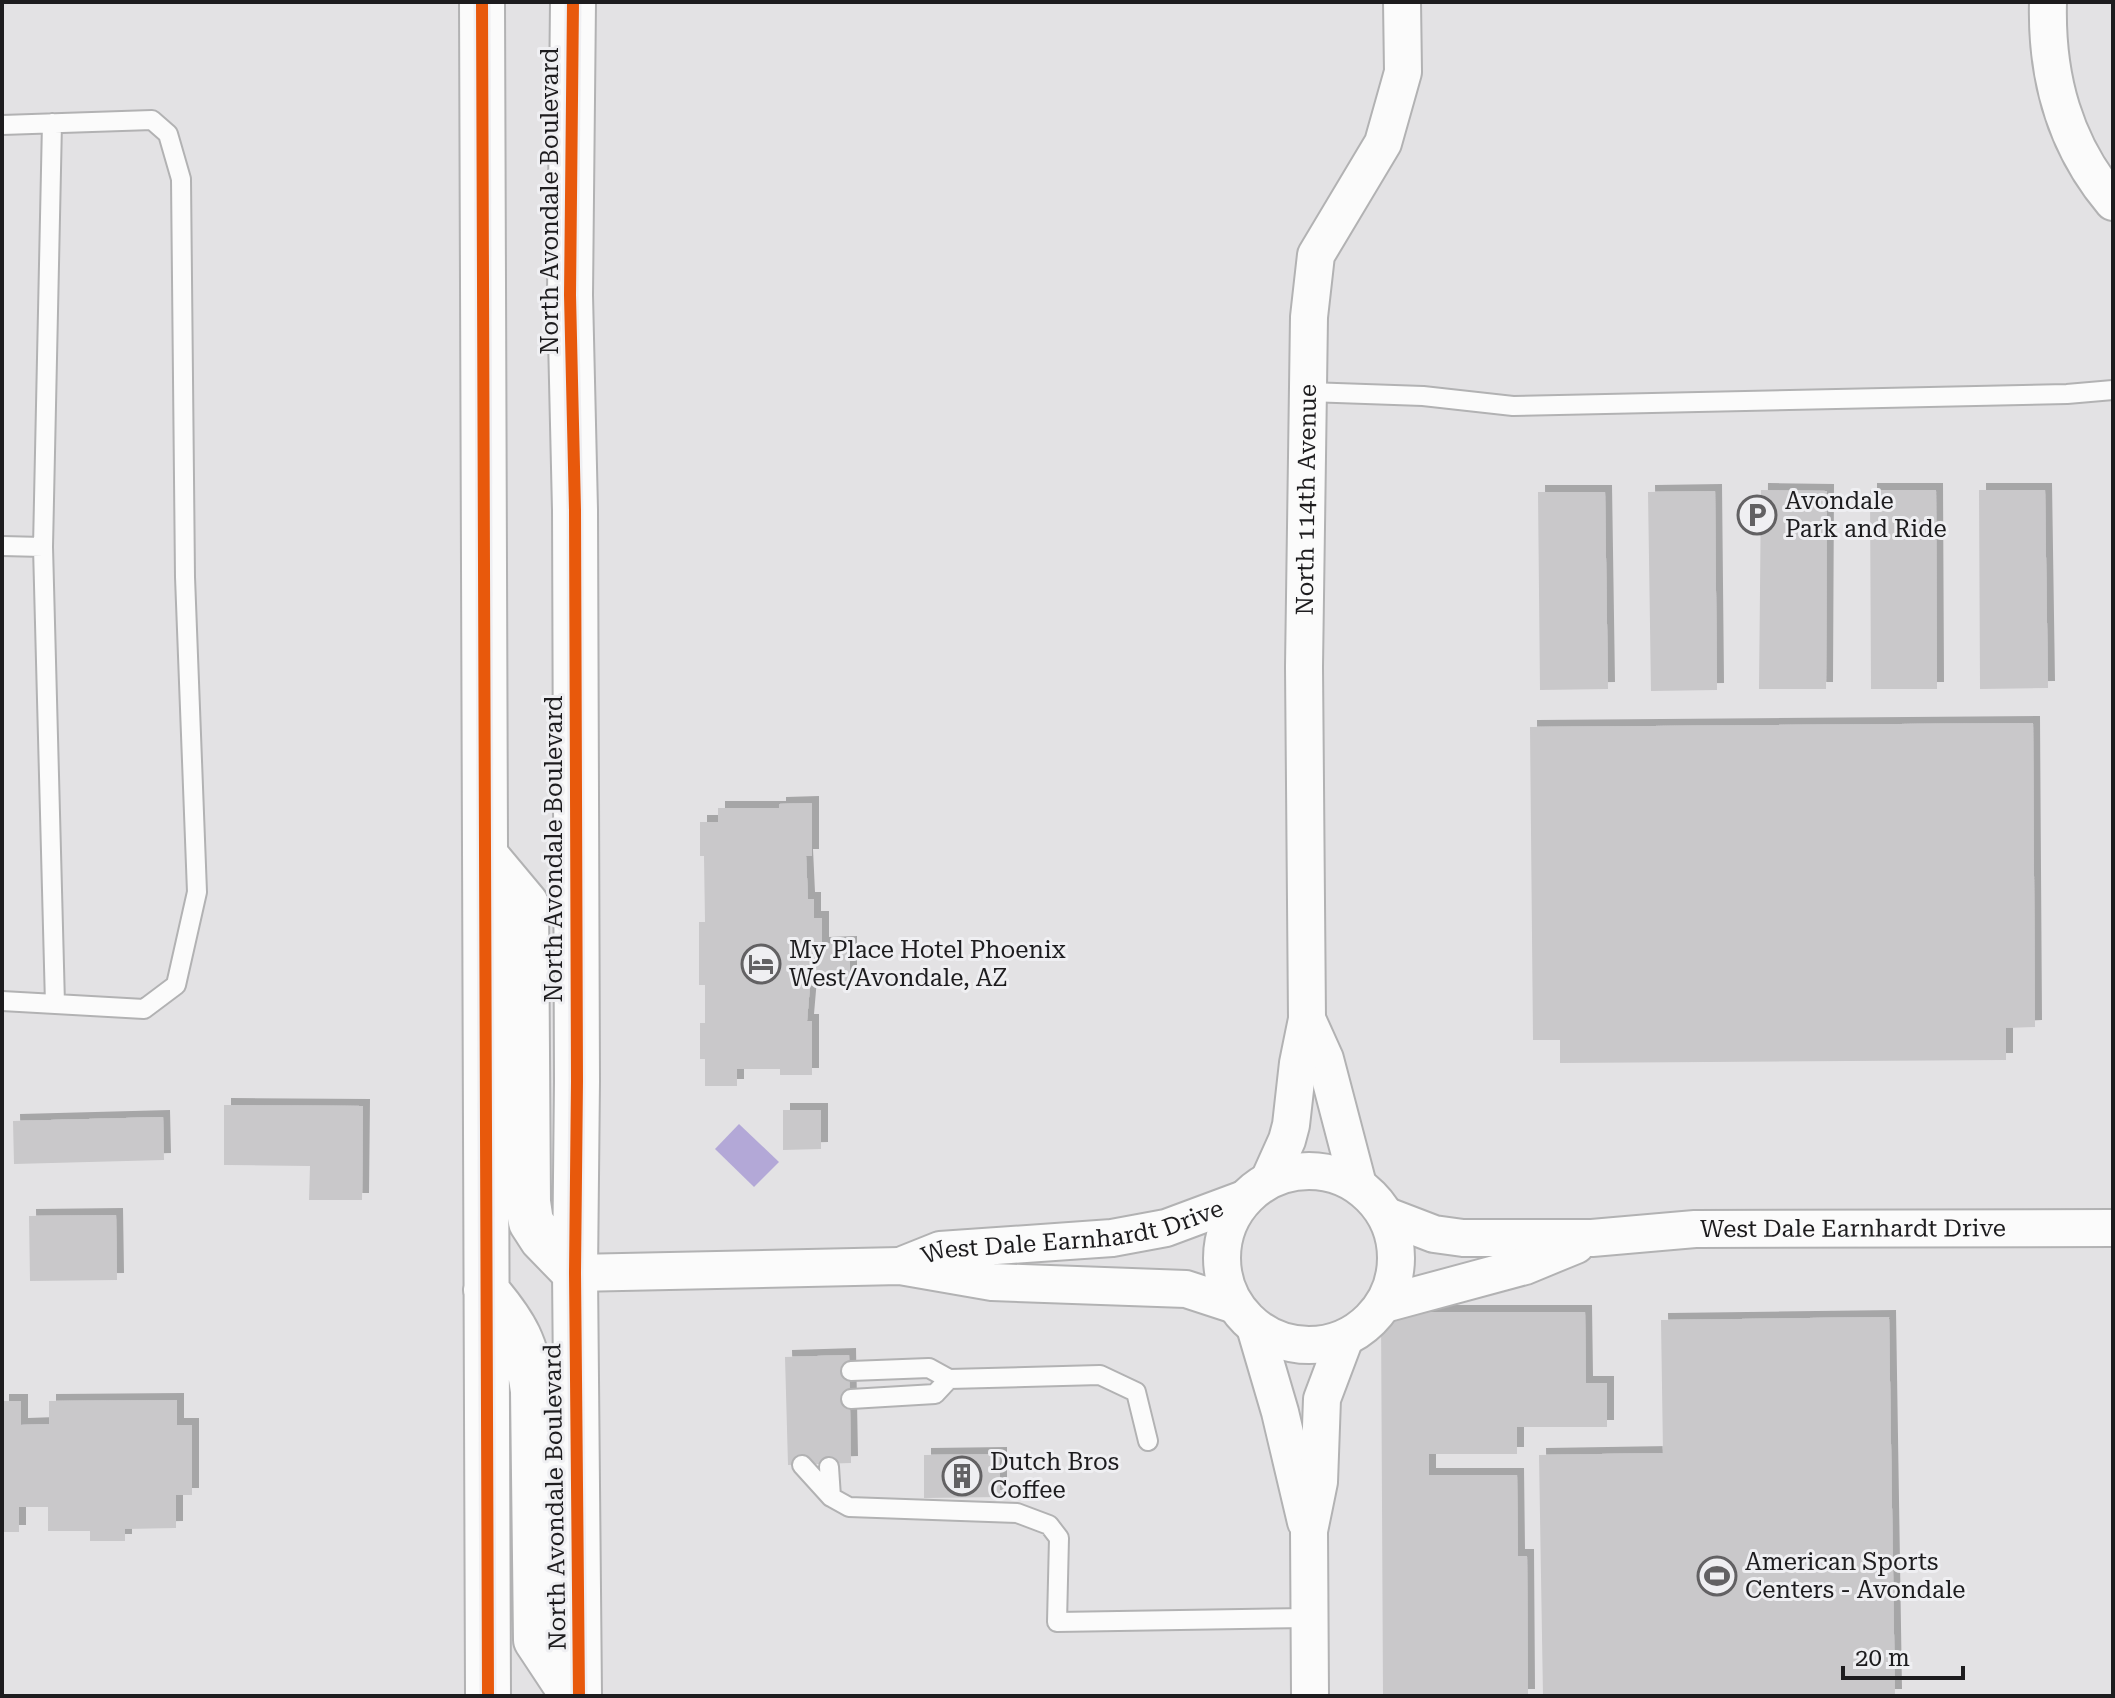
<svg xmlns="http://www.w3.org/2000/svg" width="2115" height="1698" font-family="'Roboto Serif',serif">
<defs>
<filter id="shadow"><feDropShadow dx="7" dy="-7" stdDeviation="0" flood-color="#0004"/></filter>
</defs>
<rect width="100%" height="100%" fill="#e3e2e4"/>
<path fill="#b3a8d7" d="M739,1124l40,38 -25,25 -39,-38z"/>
<path fill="#c9c8ca" filter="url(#shadow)" d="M1761,490l66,1 -1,198h-67z
M1870,490h66l1,199h-66z
M1979,490h66l3,198 -68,1z
M1715,491l2,199 -66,1 -3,-199z
M1538,492h67l3,197 -68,1z
M2033,723l2,304 -29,1v32l-446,3v-23h-27l-3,-313z
M812,803v53h-6l2,43h6v19h8v26l28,-1v40l-40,3 -3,35h5v54h-32v-6h-43v17h-32v-27h-5v-36h5v-38h-6v-63h6l-1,-66h-4v-34h18v-14h61v-4z
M224,1105l139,1 -1,94h-53l1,-34 -86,-1z
M783,1110h38v39l-38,1z
M163,1117l1,43 -150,4 -1,-43z
M116,1215l1,65 -87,1 -1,-65z
M1381,1312h204l1,71h21v44h-90v27h-88v21h88l1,81h9l1,140h-145z
M1889,1317l6,379h-352l-4,-241 124,-2 -2,-133z
M849,1355l2,108 -63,2 -3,-108z
M177,1400v25h15v70h-16v33l-51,1v12h-35v-10h-42v-24h-29v25h-17v-131h19v24l28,-1v-23z
M1000,1454v43l-76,1v-43z"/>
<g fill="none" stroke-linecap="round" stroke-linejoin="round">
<g stroke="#b2b2b3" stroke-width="22">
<path id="lane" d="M2,125l150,-5 16,14 13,45 4,398 12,315 -21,93 -32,24 -142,-8
M1308,392l115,4 90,10 554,-12 46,-4
M2,546l41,1 9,-424
M43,547l12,457
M851,1371l78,-3 20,11 151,-4 36,17 12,49
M851,1399l84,-5 14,-15
M802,1465l29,32
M829,1467l2,30 18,10 168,6 32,12 10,13 -2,84 252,-4"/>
</g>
<g stroke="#b2b2b3" stroke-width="40">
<g id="street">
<path d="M2048,2c-2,75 16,142 65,200"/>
<path d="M1307,1019l18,40 33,126"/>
<circle cx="1309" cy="1258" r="87"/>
<path id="s1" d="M1269,1180l18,-40 4,-15 7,-62 9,-44 -3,-352 5,-350 7,-62 67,-112 20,-71 -1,-70"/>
<path id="s2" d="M1387,1216l47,18 29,4h129l103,-9 418,-1"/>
<path id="s3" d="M905,1264l35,-14 172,-12 54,-10 78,-29"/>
<path d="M575,1273l325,-7 92,16 194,7 49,16"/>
<path d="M1384,1304l141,-38 51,-21"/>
<path d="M1255,1327l25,85 26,110"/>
<path d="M1310,1696l-1,-165 10,-49 3,-83 23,-61"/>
</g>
</g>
<g stroke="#b2b2b3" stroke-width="48">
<path id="secondary" d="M482,2l6,1694
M573,2l-3,293 5,215 2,571 -2,192 4,423
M485,855l41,49 2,298 3,20 11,17 33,34
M486,1290c30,35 41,55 47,101l3,249 37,56"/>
</g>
<use href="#lane" stroke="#fbfbfb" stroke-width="18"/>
<use href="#street" stroke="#fbfbfb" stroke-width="36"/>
<use href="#secondary" stroke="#fbfbfb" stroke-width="44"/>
<g stroke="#efeff2" stroke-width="17">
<path id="cycleway" d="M482,2l6,1694
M573,2l-3,293 5,215 2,571 -2,192 4,423"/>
</g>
<use href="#cycleway" stroke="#e8590c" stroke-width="12"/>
</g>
<defs>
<g id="parking-ring" transform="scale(2)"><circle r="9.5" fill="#efeff2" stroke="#626163" stroke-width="1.5"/><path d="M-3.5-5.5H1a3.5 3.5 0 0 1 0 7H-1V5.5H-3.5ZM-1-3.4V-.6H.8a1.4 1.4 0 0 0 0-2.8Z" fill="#626163"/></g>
<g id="hotel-ring" transform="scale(2)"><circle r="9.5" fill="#efeff2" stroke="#626163" stroke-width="1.5"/><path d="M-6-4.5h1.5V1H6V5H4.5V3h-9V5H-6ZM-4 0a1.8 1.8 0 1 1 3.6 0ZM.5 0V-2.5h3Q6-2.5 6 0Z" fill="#626163"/></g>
<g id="building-ring" transform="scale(2)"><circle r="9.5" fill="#efeff2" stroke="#626163" stroke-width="1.5"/><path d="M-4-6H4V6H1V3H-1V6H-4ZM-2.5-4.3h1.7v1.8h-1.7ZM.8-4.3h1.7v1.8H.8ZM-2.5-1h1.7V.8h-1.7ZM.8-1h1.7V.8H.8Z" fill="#626163"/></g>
<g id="stadium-ring" transform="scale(2)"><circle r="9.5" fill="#efeff2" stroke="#626163" stroke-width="1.5"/><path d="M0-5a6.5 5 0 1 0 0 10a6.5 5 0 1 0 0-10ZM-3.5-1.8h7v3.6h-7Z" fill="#626163"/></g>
</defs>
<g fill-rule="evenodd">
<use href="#parking-ring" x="1757" y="515"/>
<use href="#hotel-ring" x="761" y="964"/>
<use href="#building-ring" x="962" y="1476"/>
<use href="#stadium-ring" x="1717" y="1576"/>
</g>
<g text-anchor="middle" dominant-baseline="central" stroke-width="6" stroke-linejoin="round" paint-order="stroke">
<g font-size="24" fill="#1d1c1e" stroke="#efeff2">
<text transform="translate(550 201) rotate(-90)">North Avondale Boulevard</text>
<text stroke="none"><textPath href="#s1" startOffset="686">North 114th Avenue</textPath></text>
<text transform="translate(554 849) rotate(-90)">North Avondale Boulevard</text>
<text stroke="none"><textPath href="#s2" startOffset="470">West Dale Earnhardt Drive</textPath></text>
<text stroke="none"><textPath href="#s3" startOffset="172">West Dale Earnhardt Drive</textPath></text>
<text transform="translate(555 1497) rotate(-91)">North Avondale Boulevard</text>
</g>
<g font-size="24" fill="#1d1c1e" stroke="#efeff2" text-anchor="start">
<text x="1785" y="501">Avondale<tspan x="1785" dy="28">Park and Ride</tspan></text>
<text x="789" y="950">My Place Hotel Phoenix<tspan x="789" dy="28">West/Avondale, AZ</tspan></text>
<text x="990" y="1462">Dutch Bros<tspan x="990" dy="28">Coffee</tspan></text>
<text x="1745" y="1562">American Sports<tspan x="1745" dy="28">Centers - Avondale</tspan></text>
</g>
</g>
<rect width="2115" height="1698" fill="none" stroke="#1d1c1e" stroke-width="8"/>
<path d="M1843 1666v12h120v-12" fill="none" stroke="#1d1c1e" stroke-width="4"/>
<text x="1855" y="1666" font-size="24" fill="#1d1c1e" stroke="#efeff2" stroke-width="6" paint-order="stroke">20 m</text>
</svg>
